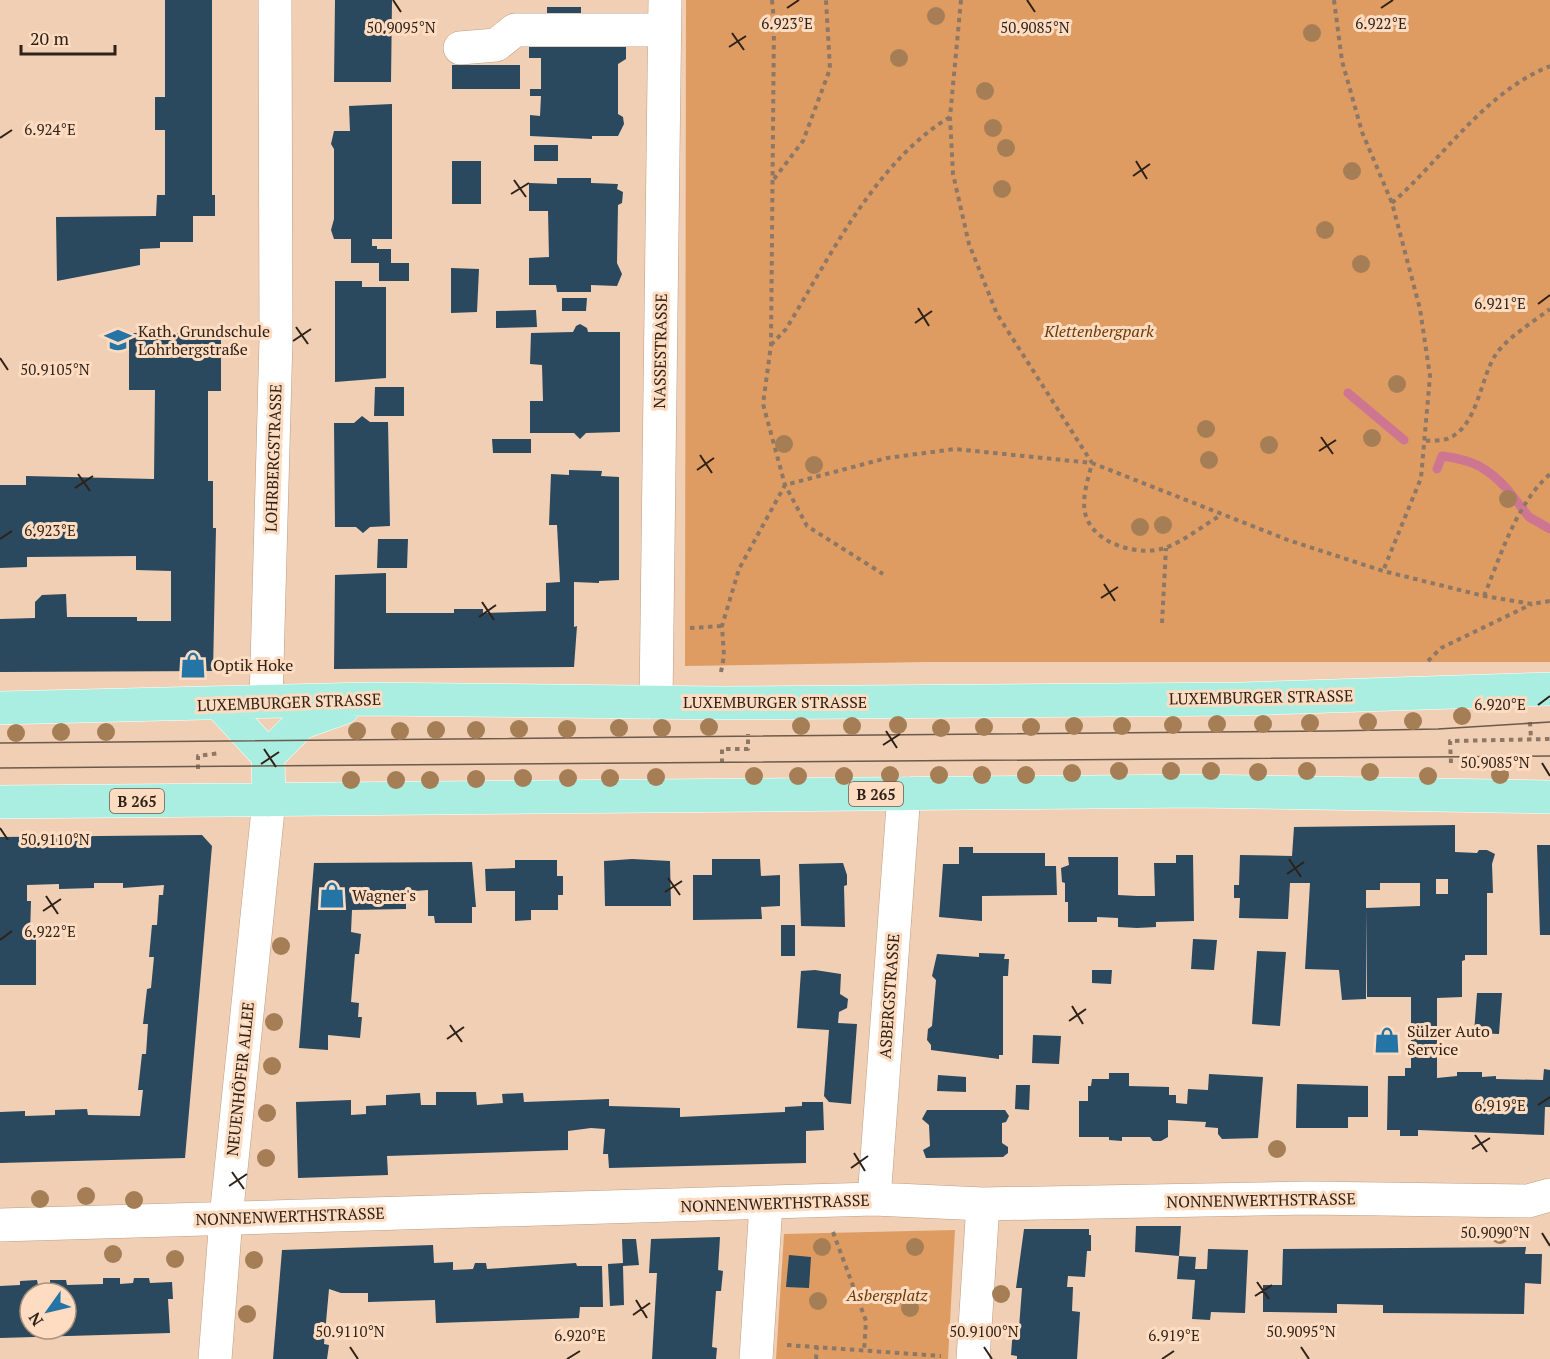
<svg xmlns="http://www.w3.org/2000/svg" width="1550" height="1359" font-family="'PT Serif',serif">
<rect width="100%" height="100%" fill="#f0cfb4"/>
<path fill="#de9c63" d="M686,0h864v662h-623l-242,4z
M955,1230l-7,129h-172l8,-125z"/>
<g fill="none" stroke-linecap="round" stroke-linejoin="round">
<path stroke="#ce7691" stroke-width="9" d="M1348,393l56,47
M1437,469l5,-13c31,4 45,11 66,34
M1508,490l21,27 21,12"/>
</g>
<path fill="#2a485e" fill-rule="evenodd" d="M165,0h47v195h3v21h-22v26h-33v6l-20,1v16l-83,16 -1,-64 100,-1 1,-21h8v-65h-10v-33h10z
M335,0h57l-1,82h-57z
M547,7h34v13h-34z
M529,40l97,6v13l-8,5v50l5,3 1,7 -6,12h-26v3l-62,-3v-21l10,1 1,-20h-11v-7h11v-31h-12z
M452,65h68v24h-68z
M392,104v135h-20v7h5v3h14v14h18v18h-30v-18h-28v-24h-17l-3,-9 3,-11v-70l-3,-5 3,-13h16l-1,-25z
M534,145h24v16h-24z
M452,161h29v43h-29z
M557,178h34v5l27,1 -1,5 6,3 -1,11 -4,2 -1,58 5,11 -5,12 -26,-1v7h-34l-1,-7h-27v-27l20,-1 -1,-46h-19v-28l28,1z
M451,268l28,1 -2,43 -26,1z
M335,281h27v6h24v91l-51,4z
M562,298h25l-1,13h-24z
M536,310l1,17 -41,1v-17z
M580,324l7,4 1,4h32v100l-34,1 -6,6 -6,-6h-44v-32h13l-1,-36 -12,-1 1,-31 42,-1 3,-6z
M129,333h92v58h-13v90h5v47h3l-3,143 -213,1v-53l35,-1v-16l7,-7 24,-1 1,23h70v4h34v-50l-35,-1v-14l-109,1v10l-27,1v-83h26v-9l128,3 1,-89h-26z
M375,387h29v29h-30z
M362,416l8,6h18l2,104 -20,1 -7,6 -7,-6h-21l-1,-104h20z
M492,439h39v14h-38z
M569,470l33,1 -1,5 18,1v103l-20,1v2l-25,-1v45l3,-1 -3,41 -240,2 1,-94 51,-2v40h68v-4h29v4l63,-2v-28l14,-1 -3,-57h-8l2,-51 18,1z
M378,539h30l-1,29h-30z
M1455,825v27l22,1 2,-3h8l8,4 -3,10 1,29h-6v62h-22v5l-3,1v36l-25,1v80l20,-2v-4h25v5l14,-1v3l47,1 1,-11 6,1v37h-5l-1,28 -126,-5v6h-18v-6h-13l1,-54h17v-8h6v-71h-44l-1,-89v91l-24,1 -3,-30 -34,-1 5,-86h-20l-2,36 -49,-1 1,-20h-6v-13h5l1,-30 52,1 2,-29zM1436,879h12v15h-12zM1380,883h40v23l-54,2v-18h14z
M202,835l10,11 -27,312 -185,5v-51l25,-1v5l30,-1v-5l32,-1 1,6 52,1 3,-26h-5l4,-36h4l2,-30h-5l4,-35 4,-1 3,-31h-5l3,-32h5l2,-30h4l1,-10 -41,3v-5h-29v5l-35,1v-5l-32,1v16h4l-1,34h6v50h-36v-148z
M1537,845h13v90h-10z
M959,847h14v6h72v13h11l1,29 -75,1v25l-43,-4 4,-53h16z
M1176,855h17l1,66 -38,1v5l-19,1 -19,-1v-9l-21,-1v5h-29v-20h-3v-19l-3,-1 -1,-14 8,-3 -1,-8h50v38l19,1h18l-1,-33h22z
M632,859l38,2 1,45h-66l-1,-45z
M712,859h48l1,17 19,-1v31l-19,1 1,12 -69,1v-45h19z
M515,860h42v16h6v19h-5v15h-27v10l-16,1v-30h-29l-1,-22 30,-1z
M472,862l4,45h-4v16h-37l-1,-7h-6v-26l-13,1v6h-9v12l-54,1 -1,22 10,2 -2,20h-4l-4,48 8,1 -1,14h4l-2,21 -32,-3v15l-29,-2 15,-185z
M843,863l4,12v10l-3,1 1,41 -44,-1 -2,-62z
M781,925h14v31h-14z
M1193,939l24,1 -3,30 -23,-1z
M1257,951l29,1 -6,74 -28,-2z
M979,953l26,1 -1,5h5l-1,17h-5v79h-4v4l-68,-9v-5l-4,-5 1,-11 4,-3 4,-46 -4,-4 5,-22 42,3z
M815,970l26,4 -1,20 8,5 -1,9 -8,4 -1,11 19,1 -6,80 -22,-2 -5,-6 5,-66 -32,-2 4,-57z
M1092,970h20l-1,14 -19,-1z
M1477,993h25l-3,41 -25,-1z
M1033,1035l28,1 -2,28 -27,-1z
M1109,1073h20v13l40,1v8h7v8l11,1 1,-15 20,1 1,-16 54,3 -5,61 -36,1 -4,-5v-6l-13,-1 1,-5 -38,-2v17l-7,4h-8l-3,-4h-28v4l-13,-1v-3h-30v-36h9v-15h3l1,-7h17z
M938,1075l28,2v15l-29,-1z
M1297,1084l71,2v31h-20v11h-52z
M1016,1085h14l-1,25 -14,-1z
M436,1092h40l1,13 26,-2 -1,-9 21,-1 1,9 85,-3v7l71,2v9l105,-5v-5l17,-1v-4h21l1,28 -18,1v32l-197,5 -1,-14h-5l2,-25 -14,-1 -23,3v19l-181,6 1,19 -90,3 -2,-76 55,-2v15l15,-1v-8l20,-1v-10l34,-2 1,12h15z
M927,1110h78l4,6 -3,6 -4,1v20l6,4v6l-5,4 -77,1 -3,-8 7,-4 -1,-21 -7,-6z
M1136,1226h45l-2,30 -44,-4z
M1024,1229h65v6h2v16h-4l-2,26 -17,-1 -1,11h6l-1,24 8,1 -3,47h-60v-3l-6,-1 2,-27h6l3,-40h-6z
M720,1237l-2,33 5,1 -2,20h-5l-4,56 5,1 -1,11h-64l5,-86h-8l2,-34z
M622,1239h14l3,26 -16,1 1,39 -14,1 -2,-42 15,-1z
M433,1245l1,18 19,-1v8l20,-1 2,-6h11l1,6 89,-6 1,3h25l1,41h-23l-1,11 -143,5 -1,-23 -67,2v-9h-27l-12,-4 -5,55 5,1 -2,14h-54l9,-109z
M1526,1247l-1,7h17l-1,30 -16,-1 -1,31 -141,-1v-8l-46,-1v9l-74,-1v-27h19l1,-36z
M1208,1249l40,1 -3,63 -34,-1 -1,8 -18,-1 3,-39 -18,-1 2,-23 17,1 -1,12h12z
M789,1255l22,2 -2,31 -23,-1z
M103,1278h17v6l13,-1 1,-5h15l1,5 22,-1 1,17h-5l2,34 -170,5v-52l20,-1v-4l17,-1 1,5h12v-5h16l1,5 36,-1zM30,1293h36v36h-36z"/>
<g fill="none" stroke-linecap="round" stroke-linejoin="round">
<g stroke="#bd9e84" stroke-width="34">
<path id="minor" d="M460,48l36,-3 19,-15h149
M266,701l10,-362 -1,-339
M656,703l9,-703
M874,1199l30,-406
M0,1225l874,-26 109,5 325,-6 220,3 22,-6
M215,1359l11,-141 43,-418
M756,1359l10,-155
M973,1359l10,-155"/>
</g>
<g stroke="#fff" stroke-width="34">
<path id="major" d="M220,704l48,52
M0,708l368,-9 353,4 520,-4 309,-10
M269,800l-1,-44 33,-33 42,-15
M0,802l1193,-11 357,6"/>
</g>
<path stroke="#8d7765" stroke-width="4" stroke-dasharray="4.5 4.5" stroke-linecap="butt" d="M772,0l2,21 -3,324 -8,59 22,81 22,41 76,48
M961,0l-11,117 3,57 16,70 28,70 95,149c-4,17 -13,41 -4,58 12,25 53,35 77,27 19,-7 39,-23 56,-33
M1334,0l8,61 20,71 30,71 28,106 10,67 -9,102 -38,93
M774,179l29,-38 27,-72 -4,-69
M1392,203c51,-45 93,-111 158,-137
M771,345l15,-16c44,-72 90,-168 164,-212
M1426,441c7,-1 17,0 23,-3 29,-12 31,-60 47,-84 12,-17 37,-32 54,-45
M1484,596c17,-41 32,-92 66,-122
M1162,623l4,-75
M690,628l32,-2
M1428,661l13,-13 91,-44
M721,672l3,-16 -2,-30 17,-57 46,-84 102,-27 68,-9 137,14 196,77 95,31 101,25 48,8 18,-3
M1530,722l1,17
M722,763v-14h26v-15
M1451,763l-1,-22 100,-2
M198,769v-13l22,-3
M833,1232l33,89 -2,30
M787,1345l154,11
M816,1359l1,-12"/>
<use href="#minor" stroke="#fff" stroke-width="33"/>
<use href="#major" stroke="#aaeee2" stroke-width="33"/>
<path stroke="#6d5a4a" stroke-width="1.5" d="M0,743l1330,-12 108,-2 112,-7
M0,768l1550,-12"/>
</g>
<g fill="#a67e56">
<circle cx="936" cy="16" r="9"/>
<circle cx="1312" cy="33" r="9"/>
<circle cx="899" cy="58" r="9"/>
<circle cx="985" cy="91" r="9"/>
<circle cx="993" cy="128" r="9"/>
<circle cx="1006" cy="148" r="9"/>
<circle cx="1352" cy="171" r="9"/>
<circle cx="1002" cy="189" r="9"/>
<circle cx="1325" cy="230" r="9"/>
<circle cx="1361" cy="264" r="9"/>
<circle cx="1397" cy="384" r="9"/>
<circle cx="1206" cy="429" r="9"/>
<circle cx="1372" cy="438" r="9"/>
<circle cx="784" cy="444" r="9"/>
<circle cx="1269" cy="445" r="9"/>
<circle cx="1209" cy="460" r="9"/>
<circle cx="814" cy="465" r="9"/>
<circle cx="1508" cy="499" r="9"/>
<circle cx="1163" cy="525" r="9"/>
<circle cx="1140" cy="527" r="9"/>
<circle cx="1462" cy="716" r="9"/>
<circle cx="1413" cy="721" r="9"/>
<circle cx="1368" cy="722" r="9"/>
<circle cx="1310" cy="723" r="9"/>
<circle cx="1217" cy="724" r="9"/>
<circle cx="1263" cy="724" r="9"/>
<circle cx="898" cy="725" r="9"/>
<circle cx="1173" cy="725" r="9"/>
<circle cx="801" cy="726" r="9"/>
<circle cx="852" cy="726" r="9"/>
<circle cx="1074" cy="726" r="9"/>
<circle cx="1122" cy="726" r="9"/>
<circle cx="709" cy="727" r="9"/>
<circle cx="984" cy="727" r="9"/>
<circle cx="1031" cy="727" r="9"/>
<circle cx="619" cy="728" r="9"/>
<circle cx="662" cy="728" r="9"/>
<circle cx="941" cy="728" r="9"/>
<circle cx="519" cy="729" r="9"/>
<circle cx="567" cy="729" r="9"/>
<circle cx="436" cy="730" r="9"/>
<circle cx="476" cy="730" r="9"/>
<circle cx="357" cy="731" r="9"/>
<circle cx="400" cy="731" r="9"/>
<circle cx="61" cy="732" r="9"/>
<circle cx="106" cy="732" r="9"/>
<circle cx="16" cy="733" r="9"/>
<circle cx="1119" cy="771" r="9"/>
<circle cx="1171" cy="771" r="9"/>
<circle cx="1211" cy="771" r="9"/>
<circle cx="1307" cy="771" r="9"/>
<circle cx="1258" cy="772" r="9"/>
<circle cx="1370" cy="772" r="9"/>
<circle cx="1072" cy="773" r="9"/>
<circle cx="890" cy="775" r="9"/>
<circle cx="939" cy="775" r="9"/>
<circle cx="982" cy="775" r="9"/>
<circle cx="1026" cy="775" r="9"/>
<circle cx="1500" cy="775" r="9"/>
<circle cx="754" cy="776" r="9"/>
<circle cx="798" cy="776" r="9"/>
<circle cx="844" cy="776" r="9"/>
<circle cx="1428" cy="776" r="9"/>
<circle cx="656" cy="777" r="9"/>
<circle cx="523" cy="778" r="9"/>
<circle cx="568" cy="778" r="9"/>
<circle cx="610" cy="778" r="9"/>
<circle cx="476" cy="779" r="9"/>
<circle cx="351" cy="780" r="9"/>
<circle cx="396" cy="780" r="9"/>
<circle cx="430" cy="780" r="9"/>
<circle cx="281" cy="946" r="9"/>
<circle cx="274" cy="1022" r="9"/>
<circle cx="272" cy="1066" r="9"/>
<circle cx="267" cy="1113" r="9"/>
<circle cx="1277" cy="1149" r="9"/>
<circle cx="266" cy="1158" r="9"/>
<circle cx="86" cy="1196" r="9"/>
<circle cx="40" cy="1199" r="9"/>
<circle cx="134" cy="1200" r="9"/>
<circle cx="1500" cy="1235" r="9"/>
<circle cx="822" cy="1247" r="9"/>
<circle cx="915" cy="1247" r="9"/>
<circle cx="113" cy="1254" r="9"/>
<circle cx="175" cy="1259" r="9"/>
<circle cx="254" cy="1260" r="9"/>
<circle cx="1001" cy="1294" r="9"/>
<circle cx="818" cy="1301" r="9"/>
<circle cx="910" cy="1308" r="9"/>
<circle cx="247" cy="1314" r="9"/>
</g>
<path fill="none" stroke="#2e2218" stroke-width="2" d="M393,0l8,12M1027,0l8,12M787,8l12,-8M1381,8l12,-8M732,33l12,17M729,47l17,-11M0,138l12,-8M1136,161l11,18M1133,176l17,-12M514,180l12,17M511,194l18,-11M1538,304l12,-9M918,308l11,18M915,323l17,-12M296,327l12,17M293,341l18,-12M0,358l8,12M1321,437l12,17M1319,451l17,-11M700,455l12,18M697,470l17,-12M78,474l12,17M75,488l18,-12M0,539l12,-8M1104,584l11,17M1101,598l17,-11M482,602l12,18M479,617l17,-12M1538,705l12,-9M886,731l11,17M883,745l17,-11M264,749l12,18M1542,763l8,13M261,764l18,-12M0,828l8,12M1289,859l12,18M1287,874l17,-12M668,878l12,17M665,892l17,-11M46,896l12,18M43,911l18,-12M0,940l12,-9M1072,1006l11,18M1069,1021l17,-12M450,1025l12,17M447,1039l17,-12M1538,1105l12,-8M1475,1135l12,17M1472,1149l18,-11M854,1153l11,18M851,1168l17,-12M232,1172l12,17M229,1186l18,-12M1542,1233l8,13M1257,1282l12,17M1255,1296l17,-11M636,1300l11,18M633,1315l17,-12M350,1347l8,12M984,1347l8,12M1301,1347l8,12M567,1359l13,-8M1162,1359l12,-8"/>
<defs>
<g id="school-bare" transform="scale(2.07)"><path d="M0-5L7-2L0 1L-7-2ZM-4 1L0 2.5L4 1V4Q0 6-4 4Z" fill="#2574a6" stroke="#fedcc1" stroke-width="2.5" paint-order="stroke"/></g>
<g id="shop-bare" transform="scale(2.07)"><path d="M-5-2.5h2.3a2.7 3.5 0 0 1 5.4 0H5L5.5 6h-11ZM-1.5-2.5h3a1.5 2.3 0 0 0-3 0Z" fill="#2574a6" stroke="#fedcc1" stroke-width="2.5" paint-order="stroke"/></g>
</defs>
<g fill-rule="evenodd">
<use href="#school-bare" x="118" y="340"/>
<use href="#shop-bare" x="193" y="665"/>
<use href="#shop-bare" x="332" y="895"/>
<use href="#shop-bare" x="1387" y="1040"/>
</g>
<g text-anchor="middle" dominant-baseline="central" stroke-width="6" stroke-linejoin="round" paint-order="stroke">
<g fill="#fedcc1" stroke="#6c5a4b" stroke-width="1.5">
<rect x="849" y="782" width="54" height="24" rx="4.5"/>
<rect x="110" y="789" width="54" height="24" rx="4.5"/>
</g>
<g font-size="15" font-weight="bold" fill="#2e2218">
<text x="876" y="794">B 265</text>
<text x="137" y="801">B 265</text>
</g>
<g font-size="16" fill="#2e2218" stroke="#fedcc1" text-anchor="start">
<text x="138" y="331">Kath. Grundschule<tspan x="138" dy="18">Lohrbergstraße</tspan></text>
<text x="213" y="665">Optik Hoke</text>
<text x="352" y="895">Wagner's</text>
<text x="1407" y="1031">Sülzer Auto<tspan x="1407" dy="18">Service</tspan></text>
</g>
<g font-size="16" font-style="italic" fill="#693b0a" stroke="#fedcc1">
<text x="1099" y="331">Klettenbergpark</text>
<text x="887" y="1295">Asbergplatz</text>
</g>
<g font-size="16" fill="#2e2218" stroke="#fedcc1">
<text transform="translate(660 351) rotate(-89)">NASSESTRASSE</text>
<text transform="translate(273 458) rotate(-88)">LOHRBERGSTRASSE</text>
<text transform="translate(1261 697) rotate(-1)">LUXEMBURGER STRASSE</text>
<text transform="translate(289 702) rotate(-2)">LUXEMBURGER STRASSE</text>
<text x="775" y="702">LUXEMBURGER STRASSE</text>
<text transform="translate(889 996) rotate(-86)">ASBERGSTRASSE</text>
<text transform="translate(240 1079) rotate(-84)">NEUENHÖFER ALLEE</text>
<text transform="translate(1261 1200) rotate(-1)">NONNENWERTHSTRASSE</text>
<text transform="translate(775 1203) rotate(-2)">NONNENWERTHSTRASSE</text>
<text transform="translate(290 1216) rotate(-2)">NONNENWERTHSTRASSE</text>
</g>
</g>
<g font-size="15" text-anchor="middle" fill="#2e2218" stroke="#fedcc1" stroke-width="6" stroke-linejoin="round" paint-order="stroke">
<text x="787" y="29">6.923°E</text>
<text x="1381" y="29">6.922°E</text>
<text x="401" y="33">50.9095°N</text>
<text x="1035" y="33">50.9085°N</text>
<text x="50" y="135">6.924°E</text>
<text x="1500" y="309">6.921°E</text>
<text x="55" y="375">50.9105°N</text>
<text x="50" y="536">6.923°E</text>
<text x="1500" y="710">6.920°E</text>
<text x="1495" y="768">50.9085°N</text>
<text x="55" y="845">50.9110°N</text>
<text x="50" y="937">6.922°E</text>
<text x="1500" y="1111">6.919°E</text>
<text x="1495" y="1238">50.9090°N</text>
<text x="350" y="1337">50.9110°N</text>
<text x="984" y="1337">50.9100°N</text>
<text x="1301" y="1337">50.9095°N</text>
<text x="580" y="1341">6.920°E</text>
<text x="1174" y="1341">6.919°E</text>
</g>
<g transform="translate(48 1311) rotate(236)"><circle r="28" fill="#fedcc1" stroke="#ab927d" stroke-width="1.5"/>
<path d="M0-4.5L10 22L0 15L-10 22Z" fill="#2574a6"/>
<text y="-9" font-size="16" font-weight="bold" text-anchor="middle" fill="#2e2218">N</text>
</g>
<path d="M21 45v9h94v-9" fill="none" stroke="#2e2218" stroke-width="3"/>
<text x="30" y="45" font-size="18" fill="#2e2218" stroke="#fedcc1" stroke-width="4.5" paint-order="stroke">20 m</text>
</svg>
